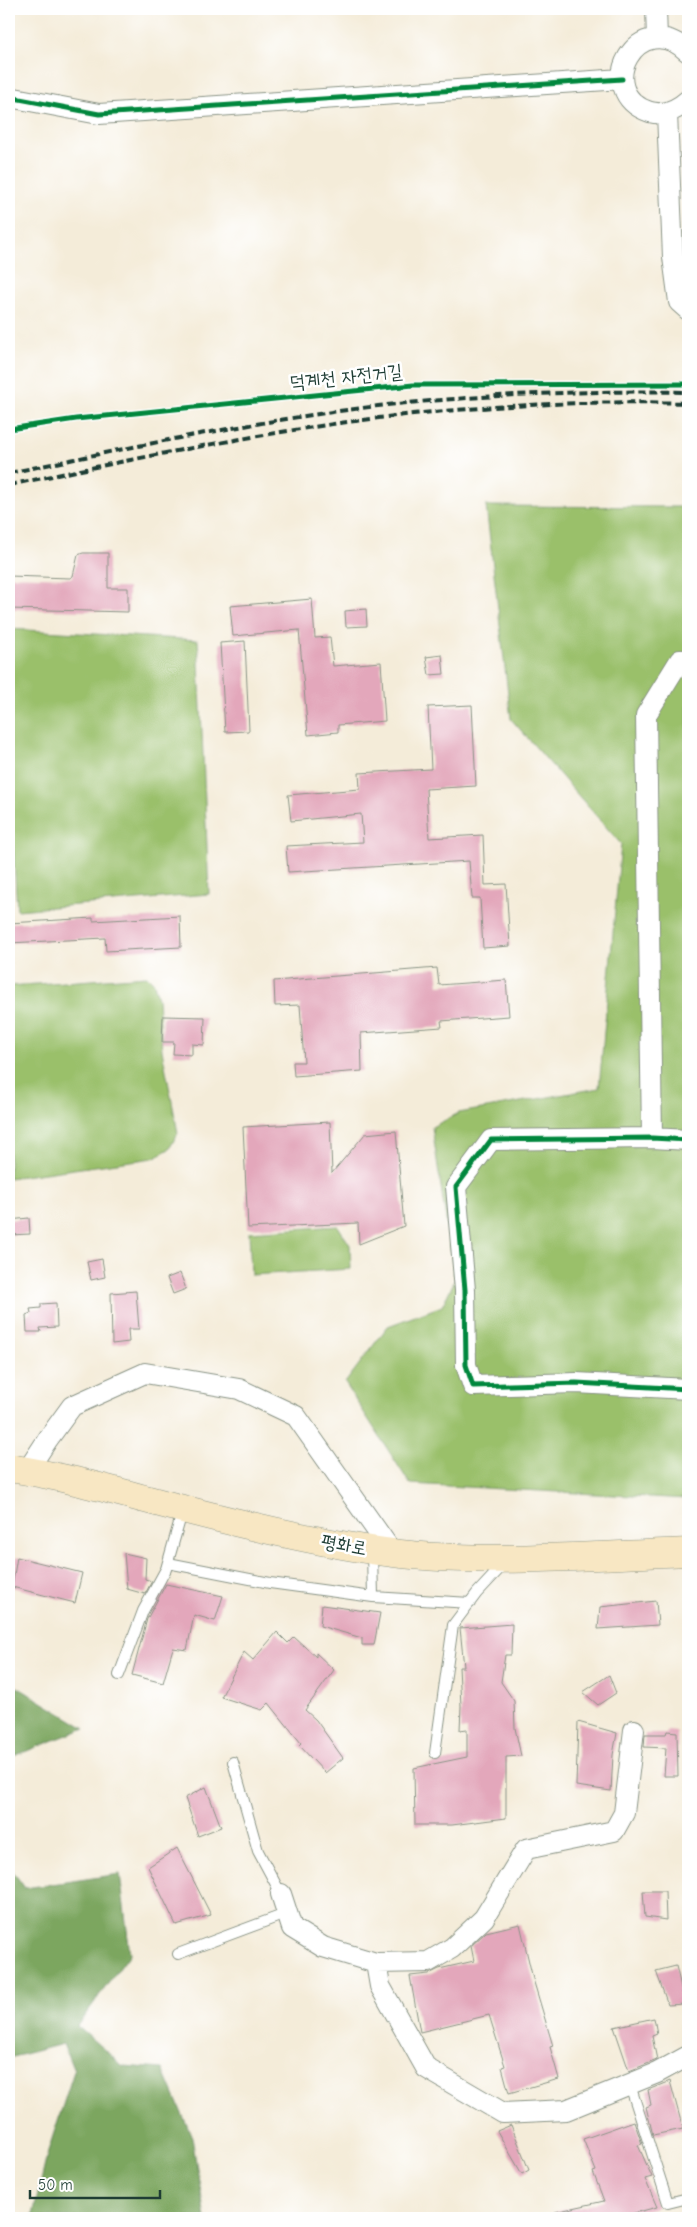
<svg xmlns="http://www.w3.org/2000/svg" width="697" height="2227" font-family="'Comic Neue','Poor Story',sans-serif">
<rect width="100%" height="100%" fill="#fff"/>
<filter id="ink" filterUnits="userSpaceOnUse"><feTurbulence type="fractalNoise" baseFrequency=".02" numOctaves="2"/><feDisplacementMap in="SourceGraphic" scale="10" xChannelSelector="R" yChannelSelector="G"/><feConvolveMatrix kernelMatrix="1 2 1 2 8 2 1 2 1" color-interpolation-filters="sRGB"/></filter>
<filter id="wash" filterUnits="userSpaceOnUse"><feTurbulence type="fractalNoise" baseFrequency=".0096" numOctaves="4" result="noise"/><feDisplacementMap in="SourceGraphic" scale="20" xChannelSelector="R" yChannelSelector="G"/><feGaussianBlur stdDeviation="1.12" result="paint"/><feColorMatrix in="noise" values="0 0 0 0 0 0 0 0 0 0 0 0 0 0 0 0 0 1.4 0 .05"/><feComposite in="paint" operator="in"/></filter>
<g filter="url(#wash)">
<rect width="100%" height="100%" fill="#f4ecd9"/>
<path fill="#9ac06b" stroke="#5c7e50" d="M486,506l202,1v992l-278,-15 -65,-101 43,-57 54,-20 13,-26 -23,-153 27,-14 140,-25 22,-244 -110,-125z
M9,629l189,11 11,254 -192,16 -8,-137z
M147,976l7,7 4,16 4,51 16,83 -9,16 -16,9 -144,20v-192z
M338,1226l12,19 1,24 -100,6 -2,-43z"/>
<path fill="#7ba65f" stroke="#4d724a" d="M9,1682l76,46 -76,30z
M9,1866l16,22 95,-14 10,80 -53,72 46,40 40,3 29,68 13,81h-177l5,-3 15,-64 26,-80 -11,-27 -54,14z"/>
<g id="blocks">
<path fill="#e3a7bb" d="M83,553h25v35h20v24l-119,-3v-33l61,2 3,-2 5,-21z
M312,599l3,39 15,-1 3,29 48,-4 4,59 -47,4v7l-30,3 -9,-105 -66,6 -3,-30z
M366,609l1,17 -21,1 -1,-16z
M245,641l4,90 -24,1 -5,-89z
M442,655l2,19 -15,1 -3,-18z
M472,705l4,81 -50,3 3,49 54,-3 2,50 21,-1 4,62 -27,2 -3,-50h-8l-3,-37 -181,11 -2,-26 77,-4 -2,-28 -70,7 -3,-26 72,-6 -1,-16 72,-4 -3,-62z
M180,916l1,31 -75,4 -1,-13 -96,5v-20l84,-5v3z
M437,968l2,17 67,-5 3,36 -68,5 1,6 -81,6 1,38 -68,5 -1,-14h11l-4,-57 -25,1 -1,-25z
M163,1016l42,1 -1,28 -12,-1v11l-19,-1 1,-12h-12z
M330,1122l2,51 33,-39 31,-3 8,95 -45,18 -1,-21 -110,5 -5,-101z
M29,1218l1,16 -21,1v-15z
M102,1259l3,18 -14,3 -4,-18z
M180,1273l6,16 -13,5 -6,-16z
M136,1291l3,38h-11l1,13 -17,2 -1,-51z
M56,1303l1,24 -17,1 1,4h-14l-1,-17 5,-2 -1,-4 11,-1v-4z
M124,1553l22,5 -1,21 7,2 -7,13 -18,-5z
M17,1557l65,16 -7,30 -63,-16z
M166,1584l57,12 -8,25 -21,-6 -7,35 -14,-2 -10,35 -31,-8 15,-56z
M656,1601l2,24 -60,4 2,-22z
M322,1605l58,8 -6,32h-12v-7l-42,-12z
M512,1624l-1,31h-6l-4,27 13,19 1,27 6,28 -15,1v61l-54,7h-37l-1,-57 53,-11v-28l-7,1 1,-24 -2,-39h5l-4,-39z
M277,1632l11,11 6,-6 22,20v-4l18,17 -29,40 11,10 27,38 -18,15 -26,-28 2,-2 -32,-40 -7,7 -41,-13 23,-45 9,8z
M609,1675l7,18 -18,12 -15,-13z
M578,1722l39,11 -4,22 -2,36 -35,-5z
M667,1731l10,1 1,44h-14l2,-28 -22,-1 1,-13h21z
M206,1787l15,40 -23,9 -13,-38z
M177,1848l34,67 -35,10 -28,-58z
M643,1891h22l1,29 -21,-3z
M520,1924l13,55 20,67 -3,1 9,32 -50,14 -7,-26 3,-1 -16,-51 -69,17 -10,-56 19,-2 10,-5 35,-8 -3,-15 15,-14z
M676,1966l9,38 -17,1 -12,-34z
M654,2018l3,16 -5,2 5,24 -28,11 -15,-44z
M670,2081l13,48 -30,6 -7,-28 5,-2 -3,-15z
M634,2121l8,23 -4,1 14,32 -7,2 12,28 -41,11h-61v-6l49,-11 -11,-29 3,-1 -13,-32z
M511,2125l18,45 -7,4 -25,-43z"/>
</g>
</g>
<g filter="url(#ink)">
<use href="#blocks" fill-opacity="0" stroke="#8a9486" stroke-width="1"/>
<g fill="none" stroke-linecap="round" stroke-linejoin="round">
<g stroke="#8a9486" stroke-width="12">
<path id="lane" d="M168,1563l102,20 103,14 -1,-45
M373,1597l97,6
M119,1675l24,-64 23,-42 17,-60
M435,1753l18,-128 24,-32 29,-31
M233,1762l25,89 23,43
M178,1954l110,-41
M630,2085l38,118 20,-5"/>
</g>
<g stroke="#8a9486" stroke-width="22">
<path id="street" d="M656,9l1,29
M688,52c-49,-47 -98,40 -38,60 15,4 28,-3 38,-12
M9,97l90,17 523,-35
M667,113l6,144 6,45 9,8
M652,1138l-6,-423 34,-55h8
M688,1140l-36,-2 -161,2 -35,47 9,103 1,75 7,21 103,-3 112,6
M27,1471l21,-32 24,-33 73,-33 94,16 57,27 96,136
M281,1894l11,34 31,19 53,16 52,-1 24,-14 32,-30 42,-69 88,-18 10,-18 10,-83
M376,1963l4,23 46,82 77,45 63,-3 91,-37 31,-17"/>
</g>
<g stroke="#8a9486" stroke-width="29">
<path id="secondary" d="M9,1468c47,7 91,19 136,31 74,20 150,39 226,51 102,16 213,6 317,2"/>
</g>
<use href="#lane" stroke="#fff" stroke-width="10"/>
<use href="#street" stroke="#fff" stroke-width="20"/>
<use href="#secondary" stroke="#f8e7c3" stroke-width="28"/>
<path stroke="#1f3d34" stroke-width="4" stroke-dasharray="8 4" stroke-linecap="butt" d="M9,473c122,-26 245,-52 369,-67 103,-11 207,-16 310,-14
M9,485c110,-23 220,-46 331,-62 115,-16 233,-23 348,-20"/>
<g stroke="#fff" stroke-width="8">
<path id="cycleway" d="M9,97l90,17 523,-35
M9,429l67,-10 337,-34 275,-1
M688,1140l-36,-2 -161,2 -35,47 9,103 1,75 7,21 103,-3 112,6"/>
</g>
<use href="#cycleway" stroke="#00873e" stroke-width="5"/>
</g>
</g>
<g text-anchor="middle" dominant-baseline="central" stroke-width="5" stroke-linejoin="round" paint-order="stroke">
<g font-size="19" fill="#1f3d34" stroke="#fff">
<text transform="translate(346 377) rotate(-6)">덕계천 자전거길</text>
<text transform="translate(344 1545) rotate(10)">평화로</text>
</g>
</g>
<rect width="697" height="2227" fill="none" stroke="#fff" stroke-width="30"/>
<path d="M30 2190v8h130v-8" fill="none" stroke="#1f3d34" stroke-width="2.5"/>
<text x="38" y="2190" font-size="15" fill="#1f3d34" stroke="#ffffff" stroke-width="4" paint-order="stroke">50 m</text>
</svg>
